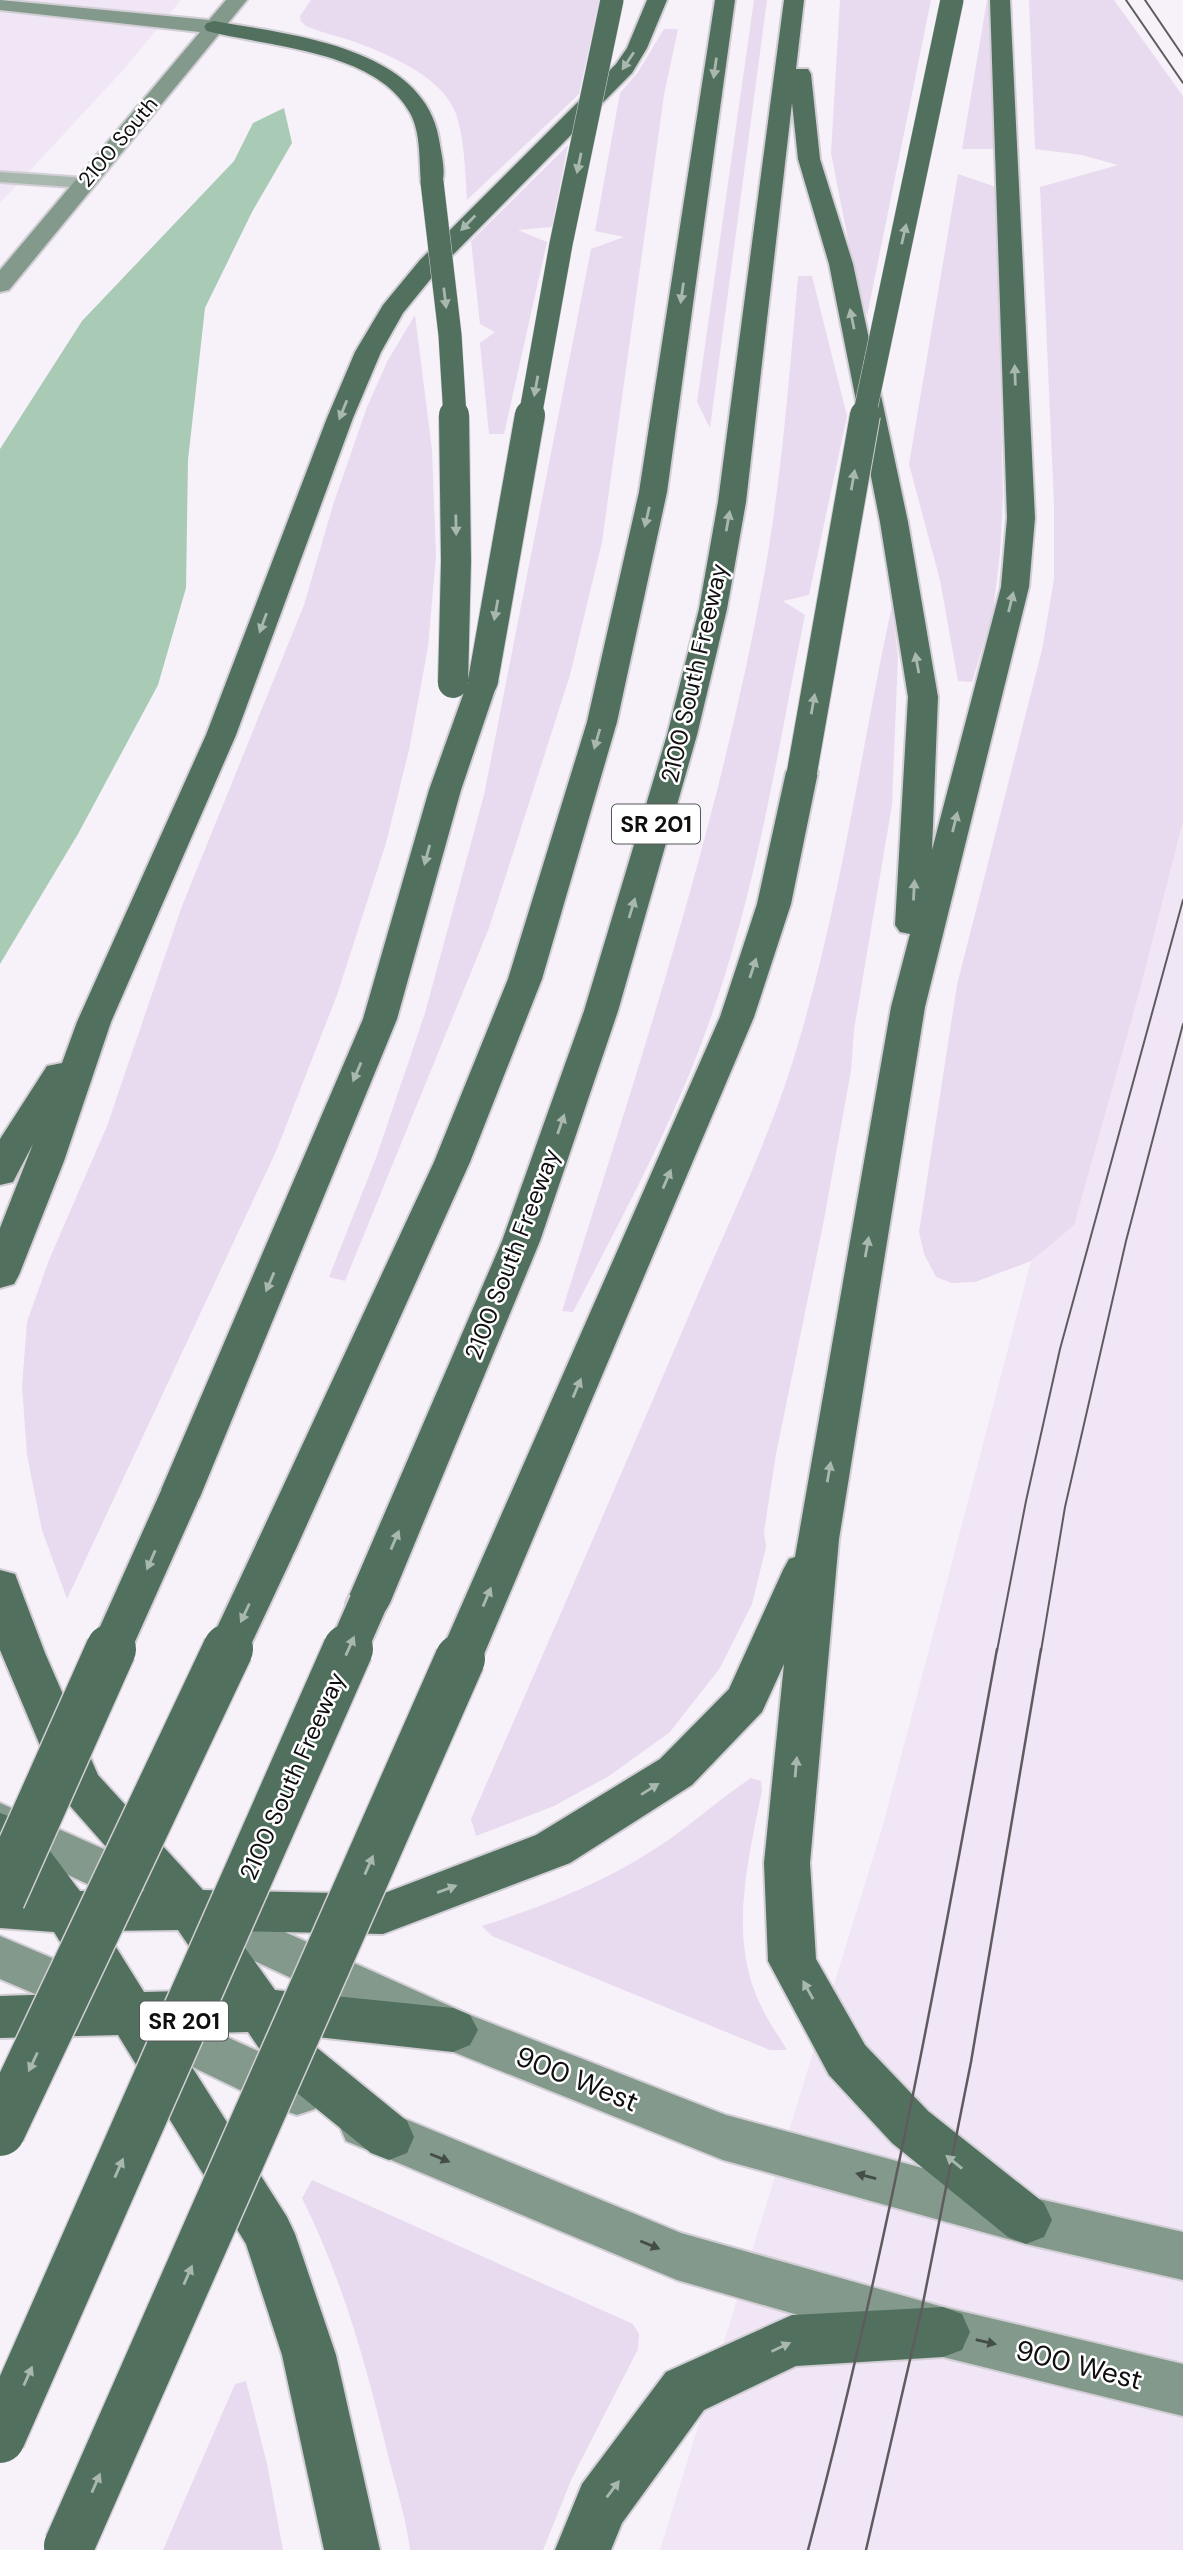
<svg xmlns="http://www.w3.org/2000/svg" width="1183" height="2550" font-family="'DM Sans',sans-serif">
<rect width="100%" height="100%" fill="#f7f2fa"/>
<path fill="#f0e6f5" d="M0,0h181l-56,68 -125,135z
M1183,682v1868h-523l223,-725z"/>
<path fill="#e8daef" d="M311,0h289l-21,94 -112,106c-2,-28 -2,-59 -11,-86 -12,-35 -62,-57 -93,-69 -19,-8 -39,-11 -57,-19l-5,-5 -1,-5z
M754,0h13l-57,428 -13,-26z
M840,0h91l-64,316 -15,-56 -21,-107z
M987,0h3l4,149h-32z
M1029,0h85l69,96v725l-43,168 -66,236 -43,36 -56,21 -23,1 -16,-6 -12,-23 -5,-22 38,-247 85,-335 12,-71v-74l-14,-318 78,-22 -36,-10 -47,-6z
M664,29h14l-14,66 -62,447 -32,133 -81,253 -144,353 -16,-4 47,-119 49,-145 59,-218 107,-546 33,-12 -29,-6 25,-138 18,-21z
M568,145l-16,82 -34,3 29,12 -43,192h-15l-9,-91 15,-11 -15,-8 -9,-83z
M958,174l38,13 7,309 -3,57 -7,60 -21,69 -14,-1 -18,-101 -31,-116z
M798,276h14l35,140 -38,179 -26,6 22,14c-28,138 -49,280 -98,413 -35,98 -86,191 -134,284l-11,-1c78,-250 162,-500 206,-758 15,-92 22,-185 30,-277z
M415,315l17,135 4,106 -8,91 -19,103 -23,93 -49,152 -60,154 -210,450 -25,-69 -15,-75 -5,-69 5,-64 22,-62 58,-134 75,-220 122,-301 29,-100 34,-98 21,-47z
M892,605l6,51 -6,149 -38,225 -3,41 -28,154 -47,229 -12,78 2,15 -14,57 -32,64 -50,64 -61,44 -55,30 -78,30 -5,-17c74,-169 147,-337 219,-506 34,-81 74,-162 101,-246 48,-151 68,-308 101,-462z
M751,1778l10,3 1,9c-14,72 -35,149 0,218 7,15 17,28 25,42h-17l-278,-114 -10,-10c59,-19 116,-41 168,-74 36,-22 66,-51 101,-74z
M312,2180l321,144 6,10 -1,15 -66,129 -29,72h-133c-4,-33 -15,-66 -23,-99 -21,-87 -45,-173 -85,-253z
M246,2381l21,83 16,86h-120l72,-166z"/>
<path fill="#a9cab5" d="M284,108l8,35 -40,69 -47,96 -17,152 -2,128 -28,97 -80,149 -78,130v-515l82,-128 152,-160 19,-38z"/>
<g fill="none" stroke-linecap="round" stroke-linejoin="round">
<g stroke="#d2ced5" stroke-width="4">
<path id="lane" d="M0,172l85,6 8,5 -8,5 -85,-6z"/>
</g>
<g stroke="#d2ced5" stroke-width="4">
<path id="secondary" d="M0,0l209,20 17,-20h21l-238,290 -9,2v-22l200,-238 -200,-22z
M0,1803l162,72 7,14 -7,14 -17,6 -17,-6 -128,-60z
M200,1894l270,121 256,100 300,81 157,36v48l-157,-36 -303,-84 -287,-115 -253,-117 -7,-14 7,-14z
M0,1936l111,47 7,15 -7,15 -17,6 -94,-40z
M152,2003l163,74 7,16 -7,16 -18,6 -18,-6 -144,-70 -8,-15 8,-15z
M364,2102l317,131 262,74 240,57v52l-240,-59 -266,-77 -331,-139 -7,-16 7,-16z"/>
</g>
<g stroke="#d2ced5" stroke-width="4">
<path id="highway" d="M647,0h20l-20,48 -15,25 -194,197 -35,43 -22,39 -28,66 -117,317 -125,287 -47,139 -45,114 -5,9 -14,4v-60l33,-84 -20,38 -13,3v-46l47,-73 15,-3 15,-41 129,-287 121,-317 28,-66 28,-47 37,-45 196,-196 11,-16z
M715,0h20l-68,492 -50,230 -75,257 -72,183 -175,389 -6,11 -15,5 -15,-5 -6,-11 181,-389 74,-183 79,-257 52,-230z
M784,0h20l-8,69h12l3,5 9,85 33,105 55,258 30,175 -6,153 69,-263 6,-69 -17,-518h20l25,518 -6,69 -104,420 -86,532 -29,324 6,96 49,86 63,66 116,92 8,17 -8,17 -18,7 -18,-7 -116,-94 -63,-68 -61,-114 -4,-98 20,-199 -22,48 -70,73 -122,78 -187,71 -150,-3 42,59 178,18 17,7 8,15 -8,15 -17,7 -145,-16 8,11 91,74 7,16 -7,16 -18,7 -18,-7 -91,-74 -32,-47 -77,2 116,183 8,17 41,121 44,195h-56l-42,-195 -36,-111 -128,-209 -118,3v-42l92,-3 -38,-61 -54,-4v-40l24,3 -24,-31v-47c37,12 57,49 80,78h65l-81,-92 -7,-13 -57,-136v-80l15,4 30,79 53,122 105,115 179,4 154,-59 124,-76 69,-70 54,-119 6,-11 6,-2 96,-550 19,-73 -10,-2 -5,-7 13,-228 -28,-175 -51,-258 -31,-105 -6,-56 -46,399 -19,107 -30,126 -79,276 -78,230 -150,362 -7,12 -15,5 -15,-5 -7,-12 156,-362 82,-230 83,-276 32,-126 19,-107zM178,1930l41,60 -75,2 -38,-61z
M214,21c77,14 215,26 226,124 2,12 7,32 0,42h-16l-3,-5c-2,-22 0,-49 -11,-69 -34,-63 -142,-66 -203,-82l-3,-4 3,-4z
M483,672l11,3 4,6 -37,109 -64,229 -197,478 -6,11 -15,4 -15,-4 -6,-11 205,-478 66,-229 39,-109 4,-6z
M802,763l11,2 5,7 -27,132 -37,113 -272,642 -6,12 -16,5 -16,-5 -6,-12 282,-642 37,-113 29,-132 5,-7z
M943,2307l19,7 8,18 -8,18 -19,7 -147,9 -92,44 -82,113 -11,27h-56l27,-66 84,-112 126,-57z"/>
</g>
<use href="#lane" fill="#a8b7ad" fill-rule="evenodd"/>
<use href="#secondary" fill="#83998b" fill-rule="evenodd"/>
<use href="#highway" fill="#52705e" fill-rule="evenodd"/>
<path stroke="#5f5c60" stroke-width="2" d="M1126,0l57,83
M1145,0l38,56
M997,1651l29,-150 34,-152 123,-449
M1041,1651l24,-144 61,-266 57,-217"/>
<path stroke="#5f5c60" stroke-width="2.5" d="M808,2550c79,-297 134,-598 189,-901
M866,2550l56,-242 49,-246 70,-413"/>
<g stroke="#d2ced5" stroke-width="24" stroke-linecap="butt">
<path id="highway-bridge-far3" d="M432,182l18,153 5,82
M530,417l31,-173 51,-244
M864,417l88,-417"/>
</g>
<g stroke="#d2ced5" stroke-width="32" stroke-linecap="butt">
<path id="highway-bridge-far2" d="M483,681l47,-266
M453,683l3,-122 -2,-146
M802,772l63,-357"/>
</g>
<g stroke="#d2ced5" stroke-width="42" stroke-linecap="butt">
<path id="highway-bridge-far1" d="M110,1651l69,-154
M227,1651l47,-100
M347,1651l21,-48"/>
</g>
<g stroke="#d2ced5" stroke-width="53" stroke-linecap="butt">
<path id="highway-bridge" d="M0,1898l111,-249
M0,2131l228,-482
M0,2438l348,-789
M69,2546l391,-887"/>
</g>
<use href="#highway-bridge-far3" stroke="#52705e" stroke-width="23"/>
<use href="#highway-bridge-far2" stroke="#52705e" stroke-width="30"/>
<use href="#highway-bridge-far1" stroke="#52705e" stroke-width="38"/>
<use href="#highway-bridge" stroke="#52705e" stroke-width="50"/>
</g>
<defs><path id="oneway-solid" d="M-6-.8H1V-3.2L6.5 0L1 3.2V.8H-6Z" transform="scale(1.75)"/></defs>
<g fill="#a8b8ae">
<use href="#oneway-solid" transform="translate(628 61) rotate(124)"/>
<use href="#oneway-solid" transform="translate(715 68) rotate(98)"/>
<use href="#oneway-solid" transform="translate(579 163) rotate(102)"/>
<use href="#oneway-solid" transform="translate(468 223) rotate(134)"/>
<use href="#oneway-solid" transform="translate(904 234) rotate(-77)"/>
<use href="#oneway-solid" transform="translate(682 293) rotate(98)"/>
<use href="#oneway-solid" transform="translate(445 298) rotate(83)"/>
<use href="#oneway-solid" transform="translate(852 319) rotate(-102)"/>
<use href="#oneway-solid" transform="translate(1015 375) rotate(-92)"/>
<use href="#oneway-solid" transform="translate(536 386) rotate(100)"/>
<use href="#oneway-solid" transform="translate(343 410) rotate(112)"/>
<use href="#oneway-solid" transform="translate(853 480) rotate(-80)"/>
<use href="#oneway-solid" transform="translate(647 517) rotate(103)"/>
<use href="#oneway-solid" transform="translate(728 521) rotate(-80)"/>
<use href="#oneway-solid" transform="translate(456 525) rotate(89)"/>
<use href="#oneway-solid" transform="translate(1011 602) rotate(-76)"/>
<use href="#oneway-solid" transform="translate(496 610) rotate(100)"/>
<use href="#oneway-solid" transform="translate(263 623) rotate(110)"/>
<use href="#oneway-solid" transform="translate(917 663) rotate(-100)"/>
<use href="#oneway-solid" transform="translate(813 704) rotate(-80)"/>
<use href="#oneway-solid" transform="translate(597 739) rotate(106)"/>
<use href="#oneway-solid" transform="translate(955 822) rotate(-76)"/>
<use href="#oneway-solid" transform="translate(427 855) rotate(105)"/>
<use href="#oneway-solid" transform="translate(914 890) rotate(-87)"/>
<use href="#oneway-solid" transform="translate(632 908) rotate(-73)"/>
<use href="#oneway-solid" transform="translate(753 968) rotate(-72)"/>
<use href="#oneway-solid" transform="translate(357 1072) rotate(113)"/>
<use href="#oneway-solid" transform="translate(561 1124) rotate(-71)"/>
<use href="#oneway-solid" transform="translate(667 1179) rotate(-67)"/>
<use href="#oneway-solid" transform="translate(867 1247) rotate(-80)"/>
<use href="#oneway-solid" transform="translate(270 1282) rotate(113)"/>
<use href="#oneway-solid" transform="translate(577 1388) rotate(-67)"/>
<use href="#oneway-solid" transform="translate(829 1472) rotate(-80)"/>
<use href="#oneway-solid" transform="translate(395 1540) rotate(-67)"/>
<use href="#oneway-solid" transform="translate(151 1560) rotate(114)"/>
<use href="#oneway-solid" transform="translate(487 1597) rotate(-67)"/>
<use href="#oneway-solid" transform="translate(245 1613) rotate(115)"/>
<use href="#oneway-solid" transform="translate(350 1646) rotate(-66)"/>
<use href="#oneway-solid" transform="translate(796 1767) rotate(-85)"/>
<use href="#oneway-solid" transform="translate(650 1789) rotate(-32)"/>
<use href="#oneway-solid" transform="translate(369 1865) rotate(-66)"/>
<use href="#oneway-solid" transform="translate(447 1889) rotate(-20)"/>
<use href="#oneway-solid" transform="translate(808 1990) rotate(-119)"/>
<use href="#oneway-solid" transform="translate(33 2062) rotate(115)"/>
<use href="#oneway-solid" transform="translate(954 2162) rotate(-141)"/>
<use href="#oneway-solid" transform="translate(119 2168) rotate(-66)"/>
<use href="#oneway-solid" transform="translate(188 2275) rotate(-66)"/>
<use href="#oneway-solid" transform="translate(781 2347) rotate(-25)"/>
<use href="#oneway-solid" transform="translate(28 2376) rotate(-66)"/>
<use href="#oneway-solid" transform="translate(96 2483) rotate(-66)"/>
<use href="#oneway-solid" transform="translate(613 2489) rotate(-53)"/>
</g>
<g fill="#444d47">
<use href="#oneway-solid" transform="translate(440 2158) rotate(22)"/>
<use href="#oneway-solid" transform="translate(866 2176) rotate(-165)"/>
<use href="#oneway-solid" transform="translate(650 2245) rotate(22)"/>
<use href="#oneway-solid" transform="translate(986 2342) rotate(13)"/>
</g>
<g text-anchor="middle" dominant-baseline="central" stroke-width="5" stroke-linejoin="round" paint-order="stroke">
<g font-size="21" fill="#100e10" stroke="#fff">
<text transform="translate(118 142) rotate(-50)">2100 South</text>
</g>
<g fill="#fff" stroke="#585658" stroke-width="2">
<rect x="612" y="804.5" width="88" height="39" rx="5"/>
<rect x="140" y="2001.5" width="88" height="39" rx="5"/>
</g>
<g font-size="23" font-weight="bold" fill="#100e10">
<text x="656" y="824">SR 201</text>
<text x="184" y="2021">SR 201</text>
</g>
<g font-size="24" fill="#100e10" stroke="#fff">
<text transform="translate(694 673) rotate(-77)">2100 South Freeway</text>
<text transform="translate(512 1254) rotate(-69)">2100 South Freeway</text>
<text transform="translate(292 1776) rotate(-66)">2100 South Freeway</text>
</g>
<g font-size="28" fill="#100e10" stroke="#fff">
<text transform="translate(577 2079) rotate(22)">900 West</text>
<text transform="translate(1079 2365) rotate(14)">900 West</text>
</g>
</g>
</svg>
